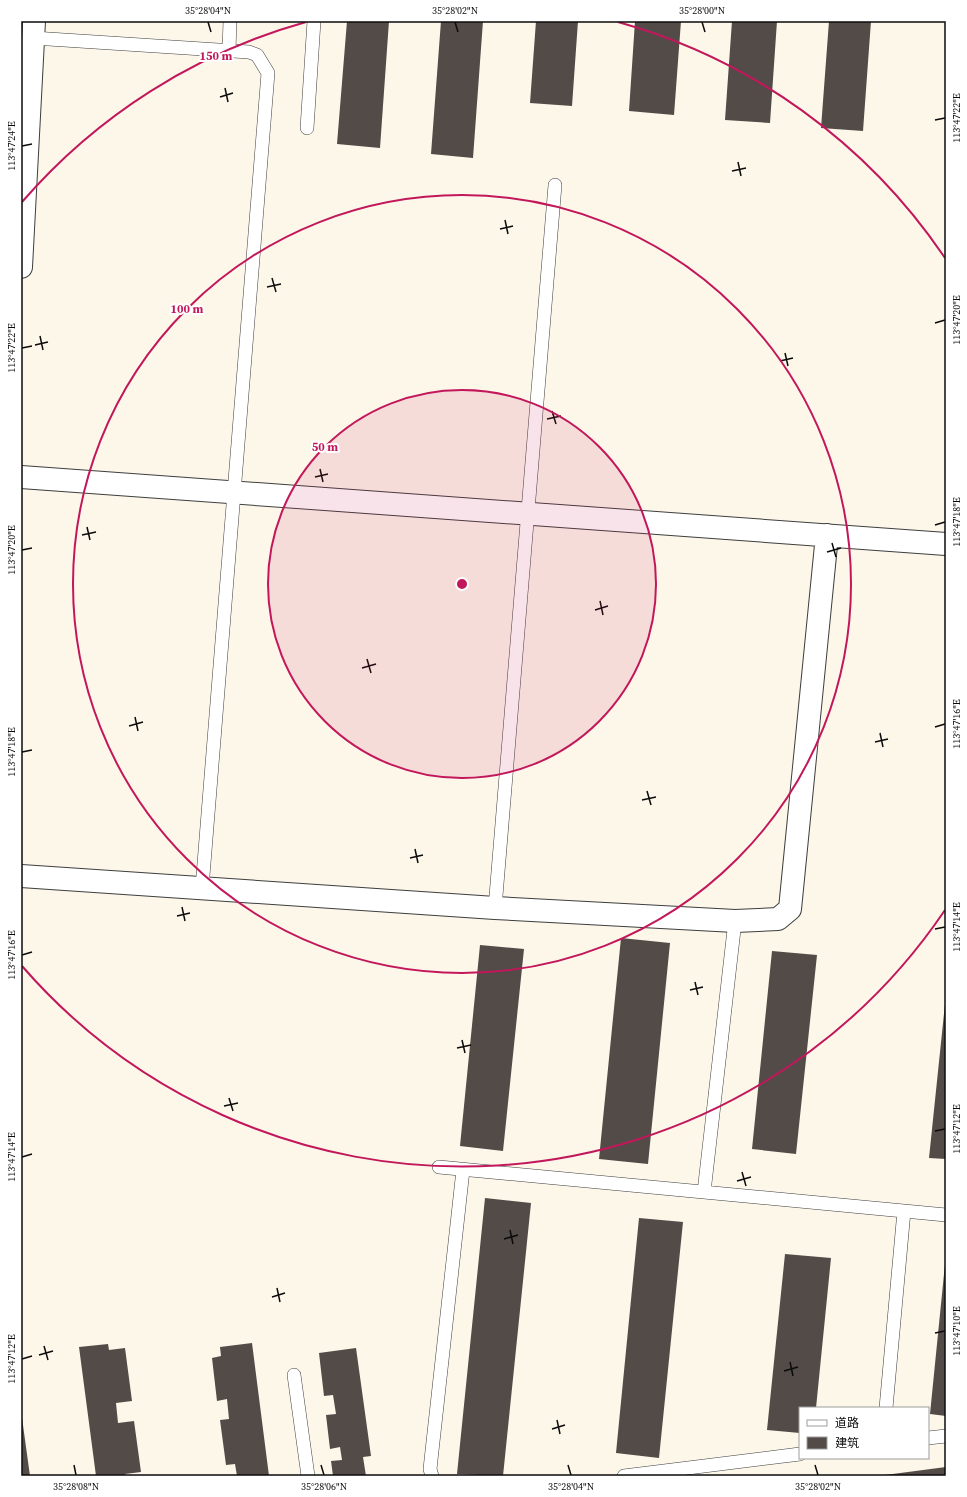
<svg xmlns="http://www.w3.org/2000/svg" width="967" height="1497" font-family="'Source Serif 4','Noto Sans SC',serif">
<rect width="100%" height="100%" fill="#fdf7ea"/>
<path fill="#524b48" d="M347,21h42l-9,127 -43,-4z
M441,21h42l-10,137 -42,-4z
M536,21h42l-6,85 -42,-3z
M635,21h46l-7,94 -45,-4z
M732,21h45l-7,102 -45,-3z
M829,21h42l-8,110 -42,-3z
M621,938l49,5 -22,221 -49,-5z
M480,945l44,4 -21,202 -43,-5z
M772,951l45,4 -21,199 -44,-5z
M945,1004h1v155l-17,-1z
M485,1198l46,5 -28,273 -46,-2z
M639,1218l44,4 -24,236 -43,-5z
M785,1254l46,4 -15,150h-16v25l-33,-3z
M945,1264h1v152l-16,-2z
M252,1343l17,133h-32l-2,-12 -9,1 -6,-45 9,-1 -2,-20 -10,2 -5,-43 9,-2 -1,-9z
M108,1344l1,6 16,-2 7,53 -16,2 2,20 16,-2 7,51 -16,2v2h-29l-17,-129z
M356,1348l15,108 -8,1 3,19h-33l-2,-15 11,-1 -2,-13 -10,2 -4,-34 10,-1 -3,-19 -9,1 -5,-43z
M21,1418h1l8,58h-9z
M946,1467v9h-61v-1z"/>
<g fill="none" stroke-linecap="round" stroke-linejoin="round">
<g stroke="#3e3e3e" stroke-width="14">
<path id="service" d="M33,38l216,14 8,3 11,18 -66,815
M229,50l1,-29
M307,128l7,-107
M495,908l60,-723
M439,1167l507,48
M704,1192l31,-271
M294,1375l14,101
M886,1408l18,-197
M928,1438l18,-2
M432,1476l-2,-7 33,-299
M624,1476l176,-22"/>
</g>
<g stroke="#3e3e3e" stroke-width="24">
<path id="minor" d="M21,267l13,-246
M21,477l925,67
M21,876l474,32 240,13 43,-2 12,-10 37,-374"/>
</g>
<use href="#service" stroke="#fff" stroke-width="13"/>
<use href="#minor" stroke="#fff" stroke-width="22"/>
</g>
<path fill="none" stroke="#0b0b0b" stroke-width="1.5" d="M208,22l3,10M455,22l3,10M702,22l3,10M225,88l3,14M220,97l13,-4M935,120l10,-2M22,146l10,-2M738,162l3,14M732,171l14,-3M505,220l3,14M500,229l13,-3M272,278l4,14M267,287l14,-3M935,323l10,-3M40,336l3,14M35,345l13,-3M22,348l10,-2M785,353l3,13M780,361l13,-3M552,411l4,13M547,419l14,-3M320,469l3,13M315,477l13,-3M935,525l10,-3M87,527l3,13M82,535l14,-3M832,543l4,14M22,550l10,-2M827,552l14,-4M600,601l3,14M595,610l13,-4M367,659l4,14M362,668l14,-4M135,717l3,14M129,726l14,-4M935,727l10,-3M880,733l3,14M875,742l13,-3M22,752l10,-2M647,791l4,14M642,800l14,-3M415,849l3,14M410,858l13,-3M182,907l3,14M177,916l13,-3M935,929l10,-2M22,955l10,-3M695,982l3,13M690,990l13,-3M462,1040l3,13M457,1048l14,-3M229,1098l4,13M224,1106l14,-3M935,1131l10,-2M22,1157l10,-3M742,1172l4,14M737,1181l14,-4M510,1230l3,14M504,1239l14,-4M277,1288l3,14M272,1297l13,-4M935,1333l10,-2M44,1346l4,14M39,1355l14,-4M22,1359l10,-3M790,1362l3,14M784,1371l14,-4M557,1420l3,14M552,1429l13,-4M74,1465l2,10M321,1465l3,10M568,1465l3,10M815,1465l3,10"/>
<circle cx="462" cy="584" r="194" fill="#c2185b" fill-opacity=".12"/>
<g fill="none" stroke="#c2185b" stroke-width="2">
<circle cx="462" cy="584" r="194"/>
<circle cx="462" cy="584" r="389"/>
<path d="M945 910A583 583 0 0 1 22 966M22 202A583 583 0 0 1 306 22M618 22A583 583 0 0 1 945 258"/>
</g>
<circle cx="462" cy="584" r="6" fill="#c2185b" stroke="#fff" stroke-width="2"/>
<g font-size="12" text-anchor="middle" font-weight="bold" fill="#c2185b" stroke="#fff" stroke-width="4" stroke-linejoin="round" paint-order="stroke">
<text x="216" y="60">150 m</text>
<text x="187" y="313">100 m</text>
<text x="325" y="451">50 m</text>
</g>
<rect width="967" height="1497" fill="none" stroke="#ffffff" stroke-width="44"/>
<rect x="799" y="1407" width="130" height="52" fill="#ffffff" stroke="#9d9d9d"/>
<rect x="807" y="1420" width="20" height="6" fill="#ffffff" stroke="#9d9d9d"/>
<text x="835" y="1427" font-size="12" fill="#0b0b0b">道路</text>
<rect x="807" y="1437" width="20" height="12" fill="#524b48" stroke="#9d9d9d"/>
<text x="835" y="1447" font-size="12" fill="#0b0b0b">建筑</text>
<rect x="22" y="22" width="923" height="1453" fill="none" stroke="#0b0b0b" stroke-width="1.5"/>
<g font-size="10" text-anchor="middle" fill="#0b0b0b">
<text x="208" y="14">35°28'04"N</text>
<text x="455" y="14">35°28'02"N</text>
<text x="702" y="14">35°28'00"N</text>
<text transform="translate(956 118) rotate(-90)" y="4">113°47'22"E</text>
<text transform="translate(11 146) rotate(-90)" y="4">113°47'24"E</text>
<text transform="translate(956 320) rotate(-90)" y="4">113°47'20"E</text>
<text transform="translate(11 348) rotate(-90)" y="4">113°47'22"E</text>
<text transform="translate(956 522) rotate(-90)" y="4">113°47'18"E</text>
<text transform="translate(11 550) rotate(-90)" y="4">113°47'20"E</text>
<text transform="translate(956 724) rotate(-90)" y="4">113°47'16"E</text>
<text transform="translate(11 752) rotate(-90)" y="4">113°47'18"E</text>
<text transform="translate(956 927) rotate(-90)" y="4">113°47'14"E</text>
<text transform="translate(11 955) rotate(-90)" y="4">113°47'16"E</text>
<text transform="translate(956 1129) rotate(-90)" y="4">113°47'12"E</text>
<text transform="translate(11 1157) rotate(-90)" y="4">113°47'14"E</text>
<text transform="translate(956 1331) rotate(-90)" y="4">113°47'10"E</text>
<text transform="translate(11 1359) rotate(-90)" y="4">113°47'12"E</text>
<text x="76" y="1490">35°28'08"N</text>
<text x="324" y="1490">35°28'06"N</text>
<text x="571" y="1490">35°28'04"N</text>
<text x="818" y="1490">35°28'02"N</text>
</g>
</svg>
